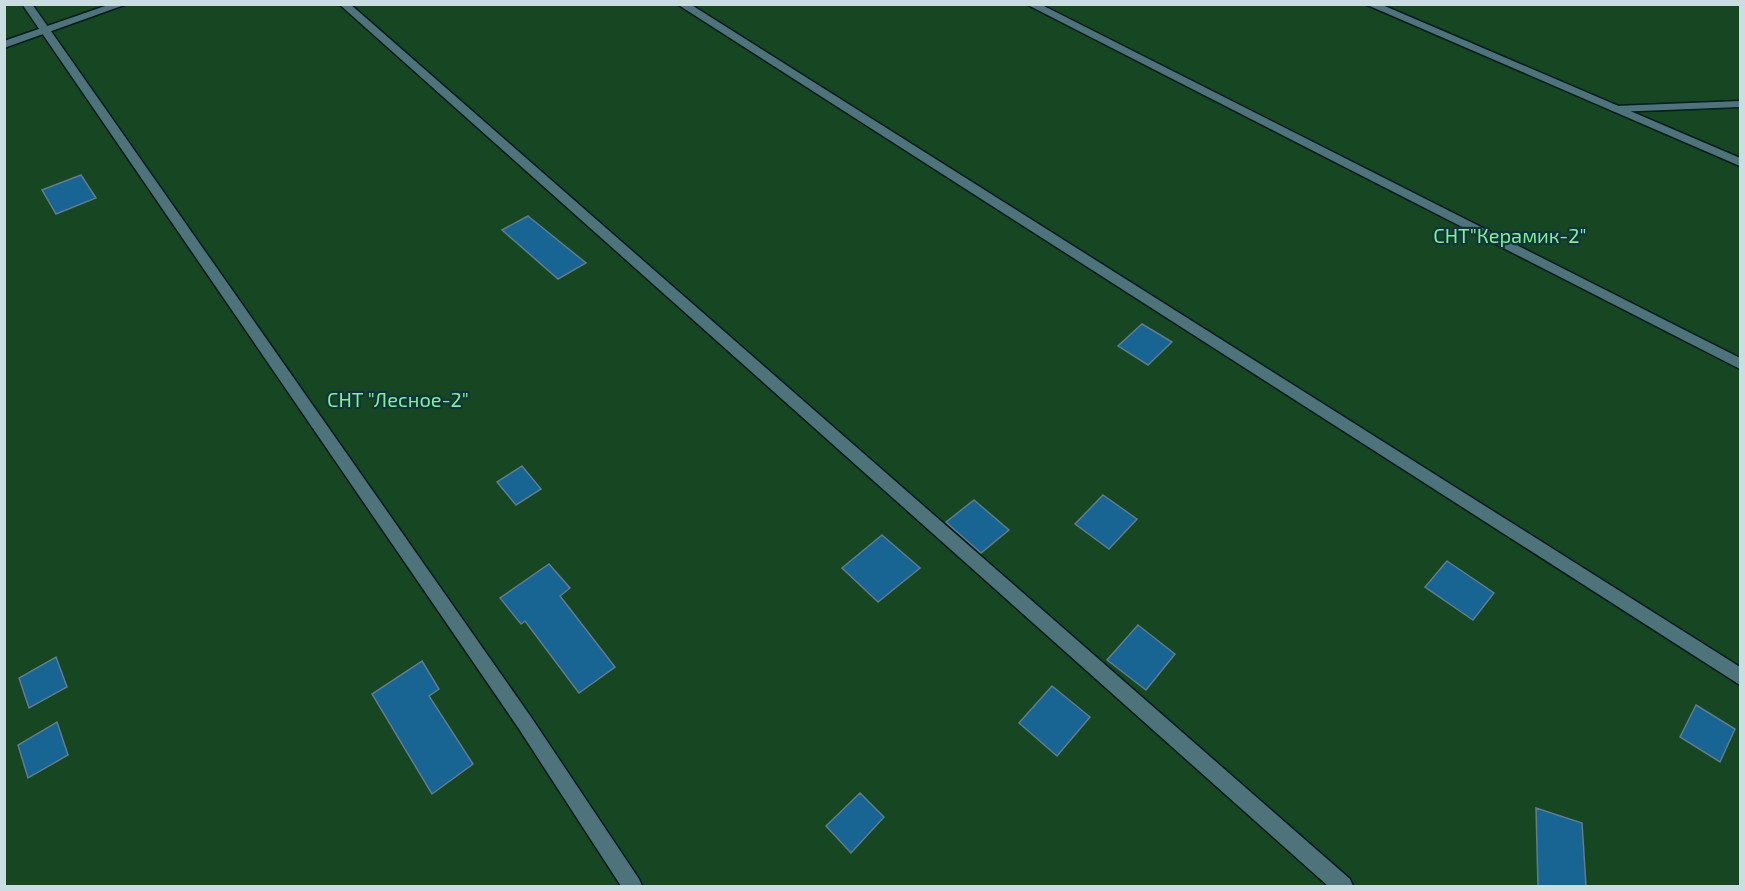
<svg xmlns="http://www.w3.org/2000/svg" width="1745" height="891" font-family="'Exo 2',sans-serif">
<rect width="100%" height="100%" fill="#10353b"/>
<path fill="#164622" d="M5,5h1735v881h-1735z"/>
<path fill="#186493" stroke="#617b8f" stroke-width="1.5" d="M81,175l15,23 -40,16 -14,-24z
M528,216l58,47 -28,16 -56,-49z
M1142,324l30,18 -24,23 -30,-19z
M522,466l19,23 -25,16 -19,-23z
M1103,495l34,24 -28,30 -34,-25z
M974,500l35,30 -28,23 -35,-31z
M882,535l38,33 -42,34 -36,-34z
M1447,561l47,32 -21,27 -48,-33z
M549,564l21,24 -10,8 55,71 -36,26 -54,-72 -4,3 -21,-26z
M1138,625l37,29 -29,36 -39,-30z
M56,657l11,30 -38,21 -10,-30z
M422,661l17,28 -10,7 44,68 -41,30 -60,-100z
M1052,686l38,31 -33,39 -38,-33z
M1696,705l39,24 -15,33 -40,-25z
M57,722l11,33 -40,23 -10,-33z
M860,793l24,24 -33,36 -25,-27z
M1536,808l46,15 4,63h-48z"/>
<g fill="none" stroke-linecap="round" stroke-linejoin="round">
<g stroke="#011b20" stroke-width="3">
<path id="service" d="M22,4h10l499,713 108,162 3,7h-21l-102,-157z
M339,4h11l1000,875 3,7h-25z
M677,4h13l1050,663v18z
M1026,4h14l700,354v11z
M1740,101v6l-125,5 -6,-3 6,-3z"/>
</g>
<g stroke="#011b20" stroke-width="3">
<path id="minor" d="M111,4h16l-123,44v-7z
M1365,4h15l360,154v8z"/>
</g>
<use href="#service" fill="#4e737a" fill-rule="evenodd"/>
<use href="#minor" fill="#4e737a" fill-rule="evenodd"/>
</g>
<g text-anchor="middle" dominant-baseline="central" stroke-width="4.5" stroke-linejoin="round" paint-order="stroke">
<g font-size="20" fill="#80ef96" stroke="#10353b">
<text x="1510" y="235">СНТ"Керамик-2"</text>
<text x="398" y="399">СНТ "Лесное-2"</text>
</g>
</g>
<rect width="1745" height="891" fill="none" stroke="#cadde1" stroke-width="12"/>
</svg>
